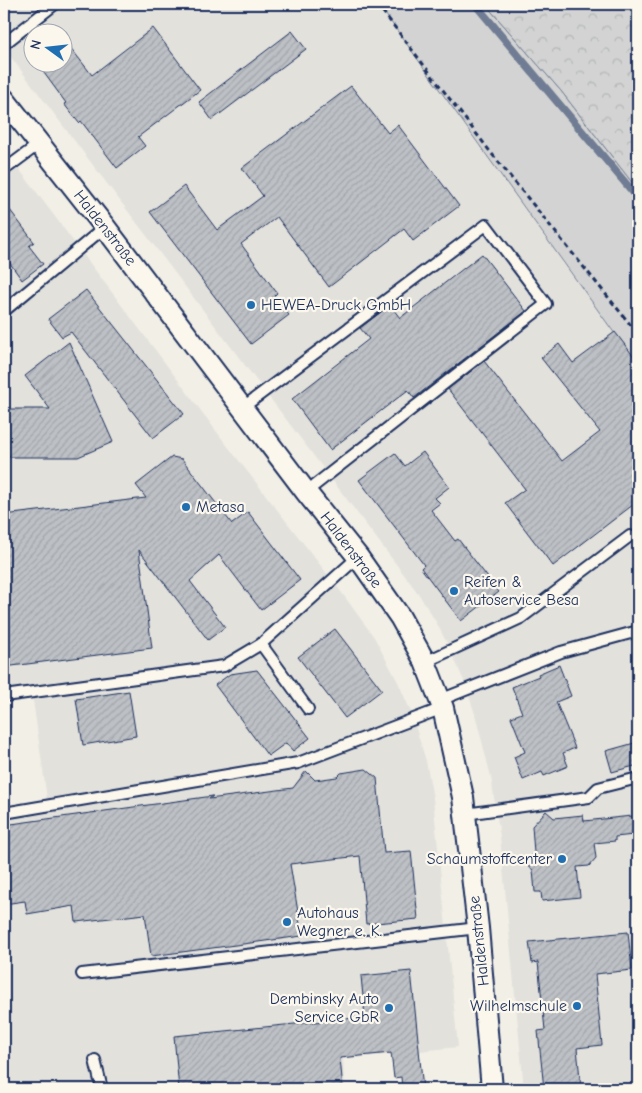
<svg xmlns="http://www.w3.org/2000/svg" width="642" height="1093" font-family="'Comic Neue',sans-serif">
<defs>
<pattern id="forest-crowns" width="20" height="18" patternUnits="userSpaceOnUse" patternTransform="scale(1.25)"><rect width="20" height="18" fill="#d2d3d2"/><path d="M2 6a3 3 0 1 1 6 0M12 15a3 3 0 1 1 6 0" fill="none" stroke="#b4b5b7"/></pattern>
<pattern id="building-hatch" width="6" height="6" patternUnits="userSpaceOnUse" patternTransform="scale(1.25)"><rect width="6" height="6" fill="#bdc0c4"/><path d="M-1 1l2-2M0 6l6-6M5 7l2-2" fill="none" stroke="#a2a5ab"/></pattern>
</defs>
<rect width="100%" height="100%" fill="#f2efe6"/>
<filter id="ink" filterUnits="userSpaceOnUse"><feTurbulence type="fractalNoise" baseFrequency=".02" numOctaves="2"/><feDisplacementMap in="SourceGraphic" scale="10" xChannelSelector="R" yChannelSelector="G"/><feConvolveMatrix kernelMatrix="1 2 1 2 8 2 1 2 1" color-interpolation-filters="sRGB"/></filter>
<g filter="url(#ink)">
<path fill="#e2e1dc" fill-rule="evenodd" d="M4,4h374l260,362v723h-114l-24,-252 -9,-60 -16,-63 -11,-33 -15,-34 -13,-25 -18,-29 -414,-545zM32,32h30v30h-30z
M4,149l222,295 113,145 35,48 24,45 13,30 15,49 7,37 25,249 -115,12 2,30h-341v-282l43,-8 -16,-113 -27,4z"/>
<path fill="#d2d3d2" stroke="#768198" d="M378,4h107l76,87 77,99v176z"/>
<path fill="url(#forest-crowns)" stroke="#768198" d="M485,4h153v186l-77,-99z"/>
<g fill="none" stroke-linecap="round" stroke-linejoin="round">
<path stroke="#707b93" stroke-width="8" d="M475,4l163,194"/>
</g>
<path fill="url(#building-hatch)" stroke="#1b2f5e" d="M153,28l47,62 -62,47 7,9 -28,22 -36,-47 -2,2 -15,-19 2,-1 -30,-41h26v-25l30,38z
M292,31l14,18 -94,71 -13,-18z
M351,86l37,47 10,-8 61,81 -46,35 -9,-12 -75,58 -52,-70 -36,27 36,49 -3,3 15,19 -38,29 -101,-132 34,-26 33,44 46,-34 -21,-28z
M4,202l30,40 -5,4 14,18 -21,16 -18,-25z
M482,254l44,57 -112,87 -6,-8 -78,60 -38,-51 77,-60 -9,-11 30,-23 10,13z
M86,290l98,124 -31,24 -82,-106 -9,5 -14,-18z
M615,332l23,30v139l-85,65 -48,-63 20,-14 -77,-100 36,-28 78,100 38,-29 -59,-74 18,-14 14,19z
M69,342l44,100 -35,15h-74v-48h46l-25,-33z
M423,452l26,35 -14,11 5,5 -9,7 24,31 3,-2 41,53 -38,29 -40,-53 3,-3 -65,-85 36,-27 10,13z
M172,457l10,2 50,65 16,-12 52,68 -39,30 -42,-55 -29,26 35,46 -17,13 -69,-90 13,98 -148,19v-152l142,-17 -10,-13z
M335,629l47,61 -37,28 -47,-61z
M559,665l12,31 -15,6 19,46 -12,5 5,13 -24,10 -2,-4 -19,8 -9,-23 11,-5 -14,-35 11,-4 -10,-26 27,-11 -1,-2z
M257,670l53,68 -17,13 -7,-8 -18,13 -53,-71 15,-11z
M129,691l7,45 -53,9 -7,-46z
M638,742v23l-26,7 -6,-21z
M366,769l11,9 7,75 27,-2 7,68 -52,5 -6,-68 -70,8 12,72 -59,8 -92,12 -6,-42 -69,8 -2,-16 -47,8 -2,-13 -21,3v-79l209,-29 -4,3 84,-11 13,-17 9,9 22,-3 4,-4z
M546,811l8,7 29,-3 1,6 48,-5 6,9 -4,10 -19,2v4l-21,2 2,15 -7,8 -12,1 3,30 -38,4 -1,-9h-6l-2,-22 -6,-5 7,-12 -2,-27z
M628,932l4,38 -37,4 7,71 -25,3 4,41h-37l-6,-58 7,-1 -7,-68 -6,1 -3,-21z
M411,971l12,118h-21l-1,-12 -7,1 -3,-25 -51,5 3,31h-164l-5,-53 191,-19 -4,-41z"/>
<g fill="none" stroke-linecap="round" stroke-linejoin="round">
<g stroke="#1b2f5e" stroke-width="14">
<path id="service" d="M4,44l51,-40
M4,170l35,-26
M4,311l101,-84
M242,408l244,-183 60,79 -240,188
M425,662l96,-44 109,-82
M4,696l220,-30 37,-22
M440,700l121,-48 77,-21
M308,709l-47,-65 97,-87
M4,813l294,-50 145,-55
M465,814l124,-17 9,-9 40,-10
M82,974l396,-46
M95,1060l7,29"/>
</g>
<g stroke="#1b2f5e" stroke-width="24">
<path id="minor" d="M4,99l101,128 201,265 52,65 42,60 25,45 18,46 20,89 15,131 14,161"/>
</g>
<path stroke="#1b2f5e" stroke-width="3" stroke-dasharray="5 4" stroke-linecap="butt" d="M377,4l115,150 146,180"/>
<use href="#service" stroke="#fbf7ec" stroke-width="10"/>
<use href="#minor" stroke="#fbf7ec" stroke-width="20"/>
</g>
</g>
<g fill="#1f6fb2" stroke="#fbf7ec" stroke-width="2">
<circle cx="251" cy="305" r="5"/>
<circle cx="186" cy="507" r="5"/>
<circle cx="454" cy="591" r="5"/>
<circle cx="562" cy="859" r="5"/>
<circle cx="287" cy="922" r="5"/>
<circle cx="577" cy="1006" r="5"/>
<circle cx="389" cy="1008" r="5"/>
</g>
<g text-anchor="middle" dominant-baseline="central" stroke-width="4.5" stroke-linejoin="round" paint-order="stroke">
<g font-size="16" fill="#1b2f5e" stroke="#fbf7ec">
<text transform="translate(105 228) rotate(52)">Haldenstraße</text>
<text transform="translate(351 550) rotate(53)">Haldenstraße</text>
<text transform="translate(479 941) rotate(-96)">Haldenstraße</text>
</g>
<g font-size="16" fill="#1b2f5e" stroke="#fbf7ec" text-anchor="start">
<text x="261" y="305">HEWEA-Druck GmbH</text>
<text x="196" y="507">Metasa</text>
<text x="464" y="582">Reifen &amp;<tspan x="464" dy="18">Autoservice Besa</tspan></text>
<text x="552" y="859" text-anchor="end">Schaumstoffcenter</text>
<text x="297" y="913">Autohaus<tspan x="297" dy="18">Wegner e. K.</tspan></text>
<text x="379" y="999" text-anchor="end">Dembinsky Auto<tspan x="379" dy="18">Service GbR</tspan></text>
<text x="567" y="1006" text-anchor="end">Wilhelmschule</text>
</g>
</g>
<rect width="642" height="1093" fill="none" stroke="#fbf7ec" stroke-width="20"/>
<rect x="10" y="10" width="622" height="1073" fill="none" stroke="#1b2f5e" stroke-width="2" filter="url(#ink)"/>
<g transform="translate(48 48) rotate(285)"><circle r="24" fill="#fbf7ec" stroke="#a1a7b3"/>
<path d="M0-4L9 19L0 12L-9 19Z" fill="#1f6fb2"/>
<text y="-8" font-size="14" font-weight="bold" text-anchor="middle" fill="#1b2f5e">N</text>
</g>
</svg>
